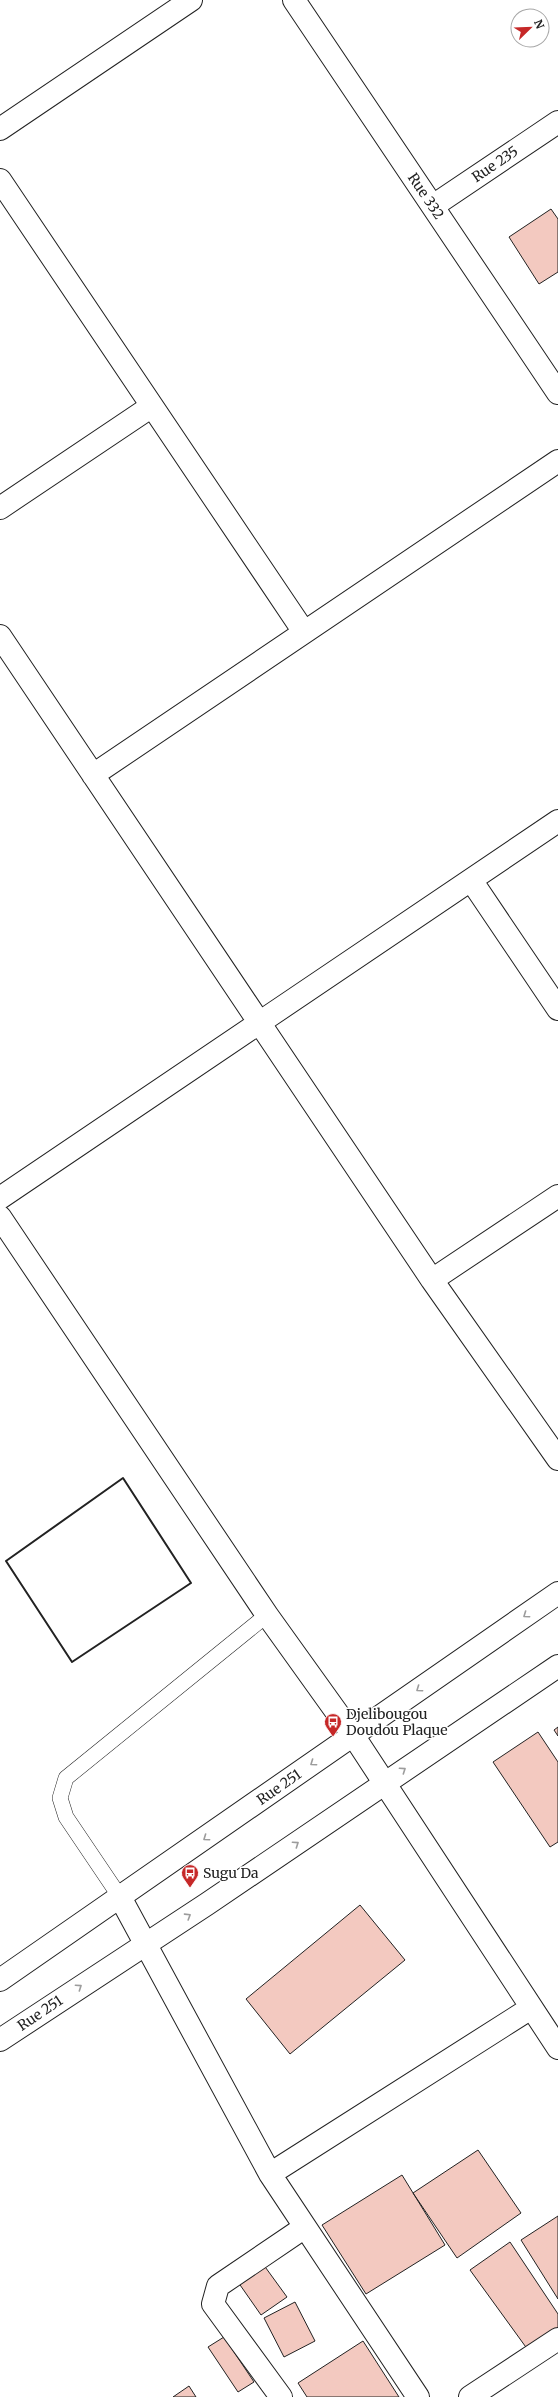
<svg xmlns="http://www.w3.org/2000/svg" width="558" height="2397" font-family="Merriweather,serif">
<rect width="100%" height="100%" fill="#fff"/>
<path fill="#f3c9c0" stroke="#222" d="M551,209l7,10v53l-19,12 -30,-47z
M558,1727v9l-4,-6z
M538,1732l20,30v80l-8,5 -57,-85z
M360,1905l45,55 -115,94 -44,-55z
M478,2150l43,63 -64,45 -44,-65z
M402,2175l43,70 -79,49 -44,-69z
M558,2216v83l-37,-59z
M510,2242l48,72v18l-30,18 -58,-80z
M263,2264l24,33 -26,18 -23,-33z
M295,2302l20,39 -31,16 -20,-39z
M224,2337l30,45 -16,10 -30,-45z
M363,2341l36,56h-92l-9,-14z
M189,2386l7,11h-23z"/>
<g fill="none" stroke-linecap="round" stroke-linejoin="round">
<g stroke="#222" stroke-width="16">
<path id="lane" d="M120,1897l-54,-80 -6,-19 6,-20 201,-163"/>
</g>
<g stroke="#222" stroke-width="24">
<path id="street" d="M294,0l264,393
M0,129l191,-129
M0,180l304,452
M433,206l125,-84
M0,508l152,-102
M0,636l432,644 126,179
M93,775l465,-314
M471,880l87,129
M0,1198l558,-377
M0,1217l267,398 86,120 205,313
M432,1280l126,-84
M120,1897l150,277 148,223
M270,2174l261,-166
M281,2397l-68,-93 5,-18 87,-59
M470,2397l88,-58"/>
</g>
<g stroke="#222" stroke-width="24">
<path id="secondary" d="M0,1980l558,-387
M0,2040l207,-136 351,-238"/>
</g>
<use href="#lane" stroke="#fff" stroke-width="15"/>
<use href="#street" stroke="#fff" stroke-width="22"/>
<use href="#secondary" stroke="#fff" stroke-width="22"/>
<path stroke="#222" stroke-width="2" d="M123,1478l68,105 -119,79 -66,-101z"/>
</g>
<defs><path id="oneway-chevron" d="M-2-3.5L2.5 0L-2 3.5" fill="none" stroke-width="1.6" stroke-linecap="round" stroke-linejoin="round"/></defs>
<g stroke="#9c9c9c">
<use href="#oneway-chevron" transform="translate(526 1615) rotate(145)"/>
<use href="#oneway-chevron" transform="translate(419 1689) rotate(145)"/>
<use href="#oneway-chevron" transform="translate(313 1763) rotate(145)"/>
<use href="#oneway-chevron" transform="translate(403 1770) rotate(-34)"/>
<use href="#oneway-chevron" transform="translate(206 1838) rotate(145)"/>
<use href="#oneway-chevron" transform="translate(296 1844) rotate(-34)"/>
<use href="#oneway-chevron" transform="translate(188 1916) rotate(-32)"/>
<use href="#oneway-chevron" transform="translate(79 1987) rotate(-34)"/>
</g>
<defs>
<g id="bus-pin" transform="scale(0.9)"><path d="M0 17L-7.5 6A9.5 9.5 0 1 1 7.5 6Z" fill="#c62828" stroke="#fff"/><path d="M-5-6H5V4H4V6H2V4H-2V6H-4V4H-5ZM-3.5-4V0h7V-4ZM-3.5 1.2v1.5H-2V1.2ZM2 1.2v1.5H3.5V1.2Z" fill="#fff"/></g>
</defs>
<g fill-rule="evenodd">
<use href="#bus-pin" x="333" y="1722"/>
<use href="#bus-pin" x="190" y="1873"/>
</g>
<g text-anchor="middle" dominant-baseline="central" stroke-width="3" stroke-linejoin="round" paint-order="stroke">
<g font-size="14" fill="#222" stroke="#fff">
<text transform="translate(495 164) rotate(-34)">Rue 235</text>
<text transform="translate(426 196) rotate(56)">Rue 332</text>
<text transform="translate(279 1787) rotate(-35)">Rue 251</text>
<text transform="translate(40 2013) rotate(-34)">Rue 251</text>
</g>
<g font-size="14" fill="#222" stroke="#fff" text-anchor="start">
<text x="346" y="1714">Djelibougou<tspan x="346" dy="16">Doudou Plaque</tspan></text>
<text x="203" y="1873">Sugu Da</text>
</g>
</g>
<g transform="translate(530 28) rotate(67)"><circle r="19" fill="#ffffff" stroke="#a7a7a7"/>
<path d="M0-3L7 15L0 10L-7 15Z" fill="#c62828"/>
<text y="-6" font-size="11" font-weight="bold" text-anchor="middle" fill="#222222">N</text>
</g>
</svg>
